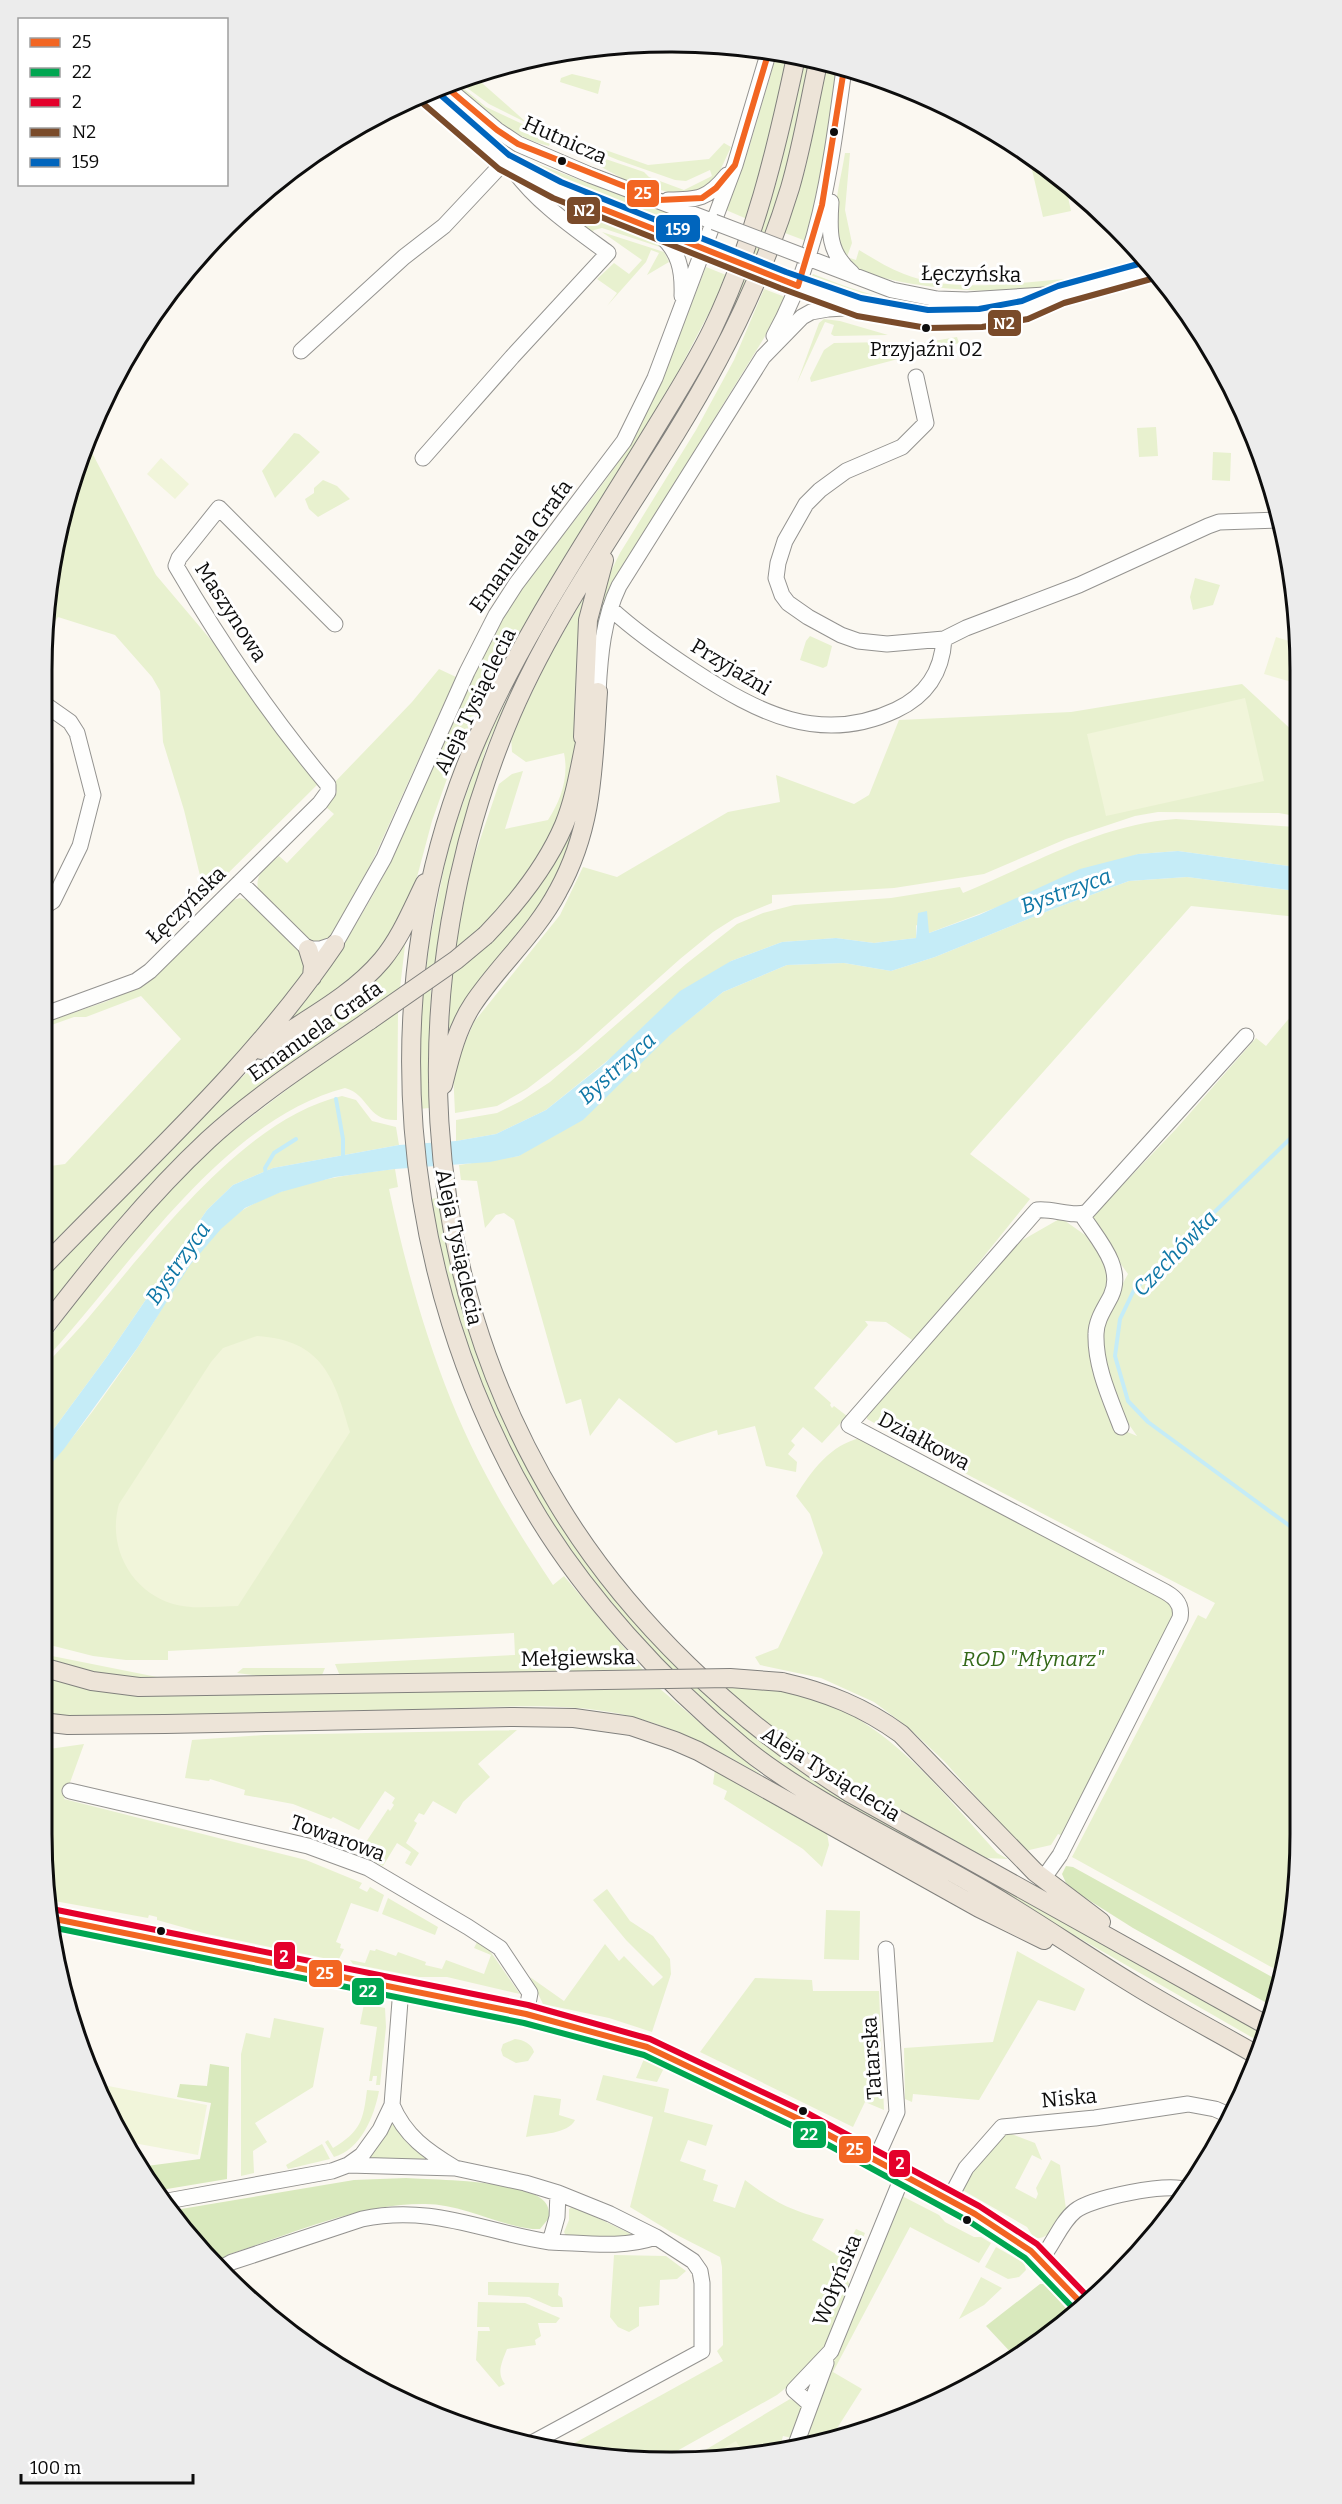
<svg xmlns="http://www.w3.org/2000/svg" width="1342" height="2504" font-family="Bitter,serif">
<rect width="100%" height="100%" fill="#fbf8f1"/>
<path fill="#e8f1cf" d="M777,53l11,2 -21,95 -20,69 -21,-9 23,-62z
M804,59l7,2 -28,126 -42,109 -36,76 -184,301 -35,75 -30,105 -25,133 -2,122 -10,1 1,-89 10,-81 19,-96 34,-96 58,-116 197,-339 38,-108z
M827,65l10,2 -14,94 -17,80 -21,-8 21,-67z
M572,74l29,7 -3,13 -38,-12 1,-4z
M474,76l52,46 122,43 61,-6 15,-16 7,4 -13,28 -12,15 -29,4 -9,-2 -41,-11 -44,-24 2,-5 59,20 5,5 35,13 28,-14 -2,-6 -24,11 -11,-1 -57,-20 -93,-38 -36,-18 -30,-22z
M457,83l29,24 66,31 -3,8c-36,-8 -64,-35 -92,-58z
M845,153h5l-5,57 7,33 -5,14 9,3 3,-10c15,9 29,18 45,24 51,20 112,8 164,5 -17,24 -208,10 -225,-21 -17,-31 -3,-72 2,-105z
M520,157c60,24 120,44 180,67l-4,10 -150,-61z
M1029,157l36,26 6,28 -28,6z
M590,214l65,24 11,11 -64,-21 -8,2 -3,4 -8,-10 2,-7z
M602,232l62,20 5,10 -22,13 12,-22 -8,-3 -5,12 -39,44 10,-13 -20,-14 17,-16 15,11 13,-14z
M706,267l20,8 -13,30 -36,69 -197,327 -25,55 -23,65 -19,71 -16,37 -40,50 -71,46c40,-54 78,-108 107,-168 34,-73 61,-149 98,-219 37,-69 94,-123 135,-188 35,-56 55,-122 80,-183z
M813,274c33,13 67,25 102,30 31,5 62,3 93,3 -70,10 -133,-1 -199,-25z
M764,289l21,8 -21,41 -138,224 -33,85 1,-24 8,-34 18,-36 76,-123 38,-70z
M824,319l16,2 48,14 -54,1 -3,-2 3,-9 -9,-3 -28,61 22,-60z
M957,337l2,6 -40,11 -3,-10z
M889,342l2,9 16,-4 1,5 -11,3 1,4 -87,23 -1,-4 14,-28 10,-7z
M1156,427l2,29 -19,1 -2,-29z
M294,433l5,1 21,18 -45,46 -13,-27z
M89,447l67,128 77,91 86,117 -114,113 -21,-86 -21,-68 -3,-51 -8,-14 -37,-42 -57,-18 -15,22 21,-131z
M1213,452l18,1 -1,28 -18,-1z
M323,480l14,6 13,13 -32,18 -9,-8 -4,-10 9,-6v-5z
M1195,578l25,7 -7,20 -20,5 -3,-13z
M587,592l-9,151 -16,67 -21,43 -43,60 -44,37 15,-78 30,-88 13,-10 11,-3 -18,58 43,-9c13,-20 21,-43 16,-67l-38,9 -14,-10 -1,-15 38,-80z
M810,636l22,10 -5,20 -4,2 -23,-8 6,-19z
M439,669l17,8 -84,185 -41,74 -10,7 -15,-4 -48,-48c-3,-19 8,-23 21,-35l8,7 47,-49 -8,-7 11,-15 -4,-8 79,-82z
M1242,684l53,49v83l-16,-3 -121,-1 -23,4 -69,23 -82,35 -90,14 -122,7v8l-37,15 -22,14 -33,27 -102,91 -51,39 -30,17 -42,7 -2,-42 21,-49 86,-107 23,-48 34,10 111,-65 52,-10 -4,-27 78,29 15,-9 30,-75 172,-8z
M585,806l-28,70 -13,24 -98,146 5,-71c33,-28 67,-55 90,-92 16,-26 27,-53 44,-77z
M1176,819l119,8 1,40 -118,-16 -40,3 -209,79 -13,-8v13l-42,5 -38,-5 -54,4 -51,19 -185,149 -50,24 -40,7v-21l41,-7 24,-12 29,-19 136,-118 51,-40 26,-11 31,-8 97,-7 69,-11 3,6c68,-28 138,-69 213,-74z
M1187,877l109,14v27l-8,-2 -97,-10 -221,248 60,45 -115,143 -29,-20 -21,-1 3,4 -54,63 17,15 -1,2 2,3 2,-2 13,10 -25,27 -19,-16 -12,14 4,4 -7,9 9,8 -1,10 -30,-6 -11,-40 -37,9 -1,-5 -41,13 -57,-45 -29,38 -9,-37 -15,5 -52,-184 -10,-7 -8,2 -11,13 -8,-47 -16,-1 -2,-15 60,-9 204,-164 64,-27 57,-2 47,8 44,-14 118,-48 76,-28z
M240,898l10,3 52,50 5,17 -12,19 -82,96 -170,174v-90l22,-3 116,-125 -40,-43 -55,21h-12l-31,11v-5l62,-21 29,-13 96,-88z
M406,937l-6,51 -96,68 -261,261v-37l178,-183 46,-43z
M1296,1010l3,864 -17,99 -210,-116 126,-242 8,4 9,-16 -243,-126 -105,-58v-7l145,-166 49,-28 24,17 26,33 -19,80 21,78 24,10 -23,-33 -10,-29 -3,-51 27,-49 -39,-54 87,-91 80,-91 10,8z
M398,1012l-1,108c-31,1 -27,-25 -52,-32 -125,33 -218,184 -302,274v-15l32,-44 77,-94 38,-40 32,-30 83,-63z
M342,1096l14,4 16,21 24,6 3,18 -126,23 -40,17 -26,25 -101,148 -64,87 1,-77c13,-15 27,-29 40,-44 65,-75 158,-205 259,-228z
M395,1169l3,18 -9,2c15,71 35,144 62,211 26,65 63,127 102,185l11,-9 79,94 -303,6 -5,-12 180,-9 -1,-22 -346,18v9h-42l-33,-4 -51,-13v-169c35,-40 67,-84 96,-127 28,-42 64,-115 108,-139 45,-26 98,-33 149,-39z
M439,1198l10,53 49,150 155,240 27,29 -14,1 -52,-60 -71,-98 -54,-108 -35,-95 -24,-111z
M861,1438l309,165 3,10 -2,10 -108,213 -5,-2 -7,11 -26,6 -81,-90 -35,-33 -35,-26 -53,-24 -61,-13 -5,-8 23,-9 45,-95 -13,-39 -14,-18c15,-25 35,-52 65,-58z
M42,1654l115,23 1,3 -65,-5 -51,-15z
M243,1668h82l-3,7 -45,3 -40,-5z
M42,1672l35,12 582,4 105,89c-41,-24 -82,-47 -127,-59 -64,-18 -147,-10 -213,-9 -112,3 -224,5 -337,8l-45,-2z
M719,1686c18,0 37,-1 55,2 103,17 157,92 223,165l11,6 -22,-1 -103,-55 -69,-42z
M685,1687h17l269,182 -3,5 -157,-88 -73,-52z
M517,1730l-39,34 12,13 -27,25 -7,12 -23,-13 -9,14 -5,-2 -5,8 3,2 -11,20 13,10 -8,13 -6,-3 6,-11 -14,-9 -14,23 -25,-12 30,-45 2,2 4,-6 -2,-2 3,-5 -10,-7 -26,39 -26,-13 -2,2 -38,-15 -49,-9 1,-5 -35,-11 -1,2 -24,-3 7,-38 72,-5z
M84,1744l-20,55 242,61 56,23 -3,5 8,4 3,-5 14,8 -6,17 -27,-9 -15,39 5,2 -1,4 4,1 -6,12 -131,-27 -50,-14v-3l-8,-2 -1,3 -99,-18 -7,-67v-83z
M715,1770l112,63 2,12 -7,22 -19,-18 -79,-50 3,-8 -14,-7z
M990,1879l273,154 -3,9 -273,-157z
M607,1889l23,32 23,15 17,23 1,15 -19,58 -43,-14 -66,-14 -13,-27 34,24 41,-57 14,17 5,-5 29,30 10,-9 -37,-37 -33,-40z
M388,1898l50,29 -3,8 -53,-21z
M826,1910l34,1 -1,49 -35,-1z
M477,1942l13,9 30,43 -73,-17h-28l-66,-13 -3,-4 15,3 5,-13 5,1 1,-2 20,7 2,-4 28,10 -1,3 17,4 4,-9 38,14 7,-19 -17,-7z
M1017,1951l68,38 -10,22 -37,-11 -59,100 -66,-6 -1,8 -7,-3 -1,-51 89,-6z
M755,1978l57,2 1,11h66l5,119 -19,-8 -12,25 -153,-75z
M364,2004l21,4 1,19 -6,58h-4l1,-9h-4l-1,5h-3l8,-54 -17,-3z
M274,2018l50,10 -11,59 -58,36 12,19 -14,9 1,22 -13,3v-122l5,-21 24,5z
M515,2039c9,1 17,5 19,13l-6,9 -12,2 -13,-7 -2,-6 2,-6z
M644,2059l20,9 -7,14 -21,-4z
M603,2075l66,14 -5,23 49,13 -7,21 -18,-6 -8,21 26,9 -3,10 15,5 -5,16 22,7 10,-28c28,21 44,30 79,39l-12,21 29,17 15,-28 9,4 -18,47 3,5 -22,57 -31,37 -20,16 -118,66h-29l-68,-11 161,-89 -6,-10 6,-6 -1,-78 -2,-10 -49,-25 -41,-25 23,-90 -57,-17z
M367,2090l12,1c-5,26 -18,58 -45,66l-9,-15 3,-2 5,8c28,-17 30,-27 34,-58z
M534,2095l27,4 -2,16 16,5c-7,14 -35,14 -49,17z
M392,2124l7,5 8,14 25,19 -65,-4z
M1009,2133l26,10 7,17 -10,-5 -17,33 21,11 2,-5 -2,-6 15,-28 9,5 6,44c-8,11 -16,32 -32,29l-7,-11 -68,-39 39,-51z
M322,2144l8,15 -42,10 -2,-4z
M902,2196l37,19 6,7 29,15h7l10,6 -12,20 -69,-36 -77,145 29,17 -33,52 -29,5 27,-76z
M573,2206l58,28v3l-65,-1 -2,-4 5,-12v-11z
M996,2247l28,16 2,7 -7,7 -11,2 -23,-12z
M614,2255l52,1 20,15 -9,8 -17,1 -1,25 -20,2v19l-10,6 -11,-5 -8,-10z
M981,2277l21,11 -18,17 -25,14z
M488,2282l71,1 -1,12 4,3 1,9h-11l-23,-10 -41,-2z
M478,2302l47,1 35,15 -4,5h-18l3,13 -6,4 1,5 -29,4c-5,13 -11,24 -2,35l-6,3 -23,-27 2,-29h12l-1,-4h-12z
M790,2399l11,5 1,4 -10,30 -9,-2 -4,14 -67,11h-25z"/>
<path fill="#d9e9bd" d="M1066,1866l7,1 208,115 -7,25 -141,-79 -57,-36 -10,-9 -4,-9z
M210,2064l19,3 -2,112 -72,12 -16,-24 61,-8 11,-56 -34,-6 3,-13 27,2z
M406,2178c30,2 117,2 138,23 5,5 5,11 5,17l-9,11h-8c-35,-4 -70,-25 -107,-25 -65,-1 -134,30 -195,50l-15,8 -46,-51 185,-31z
M1040,2284h4l29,32 -57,42 -30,-32z"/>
<path fill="#f1f5da" d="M161,458l28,26 -14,15 -28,-25z
M1276,637l19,6v40l-31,-9z
M1245,698l19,83 -158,35 -19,-82z
M257,1336c65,4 77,41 93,96l-112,174c-21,0 -45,4 -65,-2 -43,-13 -66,-58 -54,-100l92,-142 12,-14z
M103,2085l104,20 -9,50 -75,-14 -22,-48z
M736,2441l8,14 -44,6z"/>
<path fill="#c5ecf7" d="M1178,851l118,16v24l-109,-14 -58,4 -76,28 -118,48 -44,14 -47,-8 -57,2 -64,27 -54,44 -86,84 -64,36 -29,6 -95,7 -60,8 -54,15 -36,16 -24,21 -31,36 -52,82 -74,102 -22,25v-29l64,-87 101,-148 26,-25 40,-17 126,-23 57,-4 40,-7 50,-24 58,-46 76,-73 51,-30 51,-19 54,-4 38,5 42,-5 2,-25 9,-2 2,22 50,-18 101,-46 58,-15z"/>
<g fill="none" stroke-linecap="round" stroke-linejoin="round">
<path stroke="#c5ecf7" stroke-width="4" d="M336,1099l7,40v18
M1296,1133l-162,157 -14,29 -5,37 13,45 20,21 150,110
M266,1174l-1,-6 9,-15 22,-14"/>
<g stroke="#949390" stroke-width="17">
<path id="minor" d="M446,87l51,43 21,14 72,31 124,47
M426,94l84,71 47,25 146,59
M668,200c30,0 40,-1 59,-25
M831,202c-2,29 -3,51 21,71
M659,234c20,17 24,36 23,62
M808,258l84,32 45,9 30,1 94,-6 88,-24
M798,286c83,31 167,50 252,13
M774,336c47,-85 57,-173 70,-267
M301,351l103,-94 40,-31 60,-64
M916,377l10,46 -24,24 -56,24 -26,19 -14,14 -21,37 -7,22 -2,15 6,17 6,8 20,14 33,18 17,6 29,3 57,-5 22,-11 113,-43 129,-59 11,-4 57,-2
M423,458l89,-101 96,-104c-34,-25 -74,-52 -98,-88
M610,608c26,24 55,44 84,63 63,41 126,75 202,39 30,-14 46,-37 48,-71
M598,692c2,-36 5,-73 21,-106l144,-229 39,-40 9,-5 17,-3 31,-2
M240,882l68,67h12l15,-5 49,-86 83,-186 29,-57 20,-31 108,-143 31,-63 80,-213 34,-114
M43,907l10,-6 27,-55 13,-51 -16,-62 -7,-11 -27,-19
M43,1015l93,-34 14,-10 170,-168 8,-11v-7c-57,-68 -108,-143 -152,-219l3,-8 40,-50 116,116
M1082,1215c15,24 43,52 29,81 -6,12 -15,24 -15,38 -1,32 14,64 25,93
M70,1791l238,55 60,22 100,59 32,21 30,45 -4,21
M1043,1879l17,-24 120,-237c3,-16 -8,-23 -20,-29l-311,-164 188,-215c16,-2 37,8 50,2l159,-176
M50,1918l476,96 121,33 156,74 172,93 56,37 54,56
M392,2105c13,31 35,46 63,63
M876,2159l21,-47 -11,-163
M348,2165l107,3 70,15 33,10 52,21 46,23 37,24 7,10 2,12v68l-172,93
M949,2200l17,-32 36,-41 93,-9 93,-14 27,5 14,6
M162,2202l170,-31 16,-6 14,-10 18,-25 12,-25 9,-117
M550,2242c35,1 72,7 106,-5
M1040,2260c13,-14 20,-37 35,-49 16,-13 93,-29 112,-21
M221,2268l11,-6 130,-43c70,-15 121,13 188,23l7,-25 1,-24
M810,2404l-16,-14 37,-39 72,-176
M795,2447l31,-84"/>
</g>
<g stroke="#81807d" stroke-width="20">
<path id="major" d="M796,57c-20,94 -42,186 -84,273 -18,37 -41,72 -62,107 -60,99 -127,196 -173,302 -107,245 -80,537 54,766 51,88 134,178 212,242 68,55 159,96 235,140 54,31 105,67 158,99 39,24 79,45 119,68
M818,63c-9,41 -16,84 -28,125 -18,59 -43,118 -72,172 -66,124 -159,237 -212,367 -103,253 -92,541 52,777 70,116 178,217 292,289l416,232
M583,737l5,-117 16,-60
M486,935c32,-33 60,-68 78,-110 11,-27 15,-54 21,-82
M308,949l5,16 -1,12
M261,1050c41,-29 89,-52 121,-90 19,-23 30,-51 43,-77
M443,1085c7,-28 14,-57 30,-81 26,-39 63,-71 85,-113 36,-65 35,-127 40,-199
M43,1267c100,-104 210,-202 292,-323
M43,1329c51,-66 104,-132 165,-189 50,-46 107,-82 162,-120
M42,1667l50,14 47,6 403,-6
M782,1682c44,10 82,25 119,52l134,138 66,50
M42,1722l26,3 97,-1 349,-7 60,1 57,8 44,15 23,10 281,157 65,32"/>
</g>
<use href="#minor" stroke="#fefefd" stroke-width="15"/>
<use href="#major" stroke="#ede4d8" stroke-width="18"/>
<g stroke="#949390" stroke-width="17" stroke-linecap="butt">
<path id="minor-bridge" d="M714,222l94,36
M703,249l95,37"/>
</g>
<g stroke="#81807d" stroke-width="20" stroke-linecap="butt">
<path id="major-bridge" d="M370,1020l86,-60 30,-25
M542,1681l188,-3 52,4"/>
</g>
<use href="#minor-bridge" stroke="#fefefd" stroke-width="15"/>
<use href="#major-bridge" stroke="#ede4d8" stroke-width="18"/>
<g stroke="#fff" stroke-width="10">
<path id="bus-1" d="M446,87l51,43 21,14 141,56 43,-2 14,-10 19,-23 34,-114
M603,209l195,77
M798,286l24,-81 22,-136
M50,1918l476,96 121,33 156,74 172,93 56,37 54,56"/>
</g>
<g stroke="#fff" stroke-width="10">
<path id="bus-2" d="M51,1927l473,96 120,32 155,74 171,93 55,36 52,54"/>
</g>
<g stroke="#fff" stroke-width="10">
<path id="bus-3" d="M52,1909l476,96 122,34 157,74 172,93 58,38 54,56"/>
</g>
<g stroke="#fff" stroke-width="10">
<path id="bus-4" d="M420,101l79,68 54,29 227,90 77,28 70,12 55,-1 46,-8 36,-16 87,-24"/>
</g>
<g stroke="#fff" stroke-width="10">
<path id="bus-5" d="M436,91l73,64 52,27 225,90 75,26 67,12 51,-1 43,-8 36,-15 84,-23"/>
</g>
<use href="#bus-1" stroke="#f26522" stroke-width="6"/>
<use href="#bus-2" stroke="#00a651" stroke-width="6"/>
<use href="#bus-3" stroke="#e4002b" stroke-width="6"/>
<use href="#bus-4" stroke="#7a4b2a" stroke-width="6"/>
<use href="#bus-5" stroke="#0065bd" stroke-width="6"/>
</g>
<g fill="#0d0d0d" stroke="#fff" stroke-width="2">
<circle cx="834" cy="132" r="5"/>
<circle cx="562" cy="161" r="5"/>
<circle cx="926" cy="328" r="5"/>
<circle cx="161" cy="1931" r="5"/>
<circle cx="803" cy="2111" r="5"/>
<circle cx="967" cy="2220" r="5"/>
</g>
<g text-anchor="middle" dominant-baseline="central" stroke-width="6" stroke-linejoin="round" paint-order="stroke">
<g font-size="20" fill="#0d0d0d" stroke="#fff">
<text x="926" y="349">Przyjaźni 02</text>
</g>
<g font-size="21" fill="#0d0d0d" stroke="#fff">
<text transform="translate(565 140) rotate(24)">Hutnicza</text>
<text transform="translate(971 274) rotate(1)">Łęczyńska</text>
<text transform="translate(521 546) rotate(-54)">Emanuela Grafa</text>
<text transform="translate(231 612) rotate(57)">Maszynowa</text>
<text transform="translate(731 667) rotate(31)">Przyjaźni</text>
<text transform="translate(475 701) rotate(-64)">Aleja Tysiąclecia</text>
<text transform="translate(186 905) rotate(-44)">Łęczyńska</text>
<text transform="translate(315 1031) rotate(-35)">Emanuela Grafa</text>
<text transform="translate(459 1247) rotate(78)">Aleja Tysiąclecia</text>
<text transform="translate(924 1441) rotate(28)">Działkowa</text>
<text transform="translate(578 1658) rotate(-1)">Mełgiewska</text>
<text transform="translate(831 1774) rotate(32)">Aleja Tysiąclecia</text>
<text transform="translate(338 1838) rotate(20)">Towarowa</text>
<text transform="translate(872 2058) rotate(-94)">Tatarska</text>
<text transform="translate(1069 2098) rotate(-5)">Niska</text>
<text transform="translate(837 2280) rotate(-68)">Wołyńska</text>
</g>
<g font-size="21" font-style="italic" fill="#346919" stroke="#fff">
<text x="1033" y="1659">ROD "Młynarz"</text>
</g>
<g font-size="22" font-style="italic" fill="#0f77a6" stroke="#fff">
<text transform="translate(1066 891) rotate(-20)">Bystrzyca</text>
<text transform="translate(617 1068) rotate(-42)">Bystrzyca</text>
<text transform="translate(1175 1253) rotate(-46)">Czechówka</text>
<text transform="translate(178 1263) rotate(-55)">Bystrzyca</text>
</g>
</g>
<path d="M0 0H1342V2504H0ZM670 52H672A618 618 0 0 1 1290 670V1834A618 618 0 0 1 672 2452H670A618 618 0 0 1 52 1834V670A618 618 0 0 1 670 52Z" fill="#ececec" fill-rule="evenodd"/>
<path fill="none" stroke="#0d0d0d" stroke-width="3" d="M670 52H672A618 618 0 0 1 1290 670V1834A618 618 0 0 1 672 2452H670A618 618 0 0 1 52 1834V670A618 618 0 0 1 670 52Z"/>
<g stroke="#fff" stroke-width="2">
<rect x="626" y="179" width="34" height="29" rx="6" fill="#f26522"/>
<rect x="566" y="196" width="35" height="29" rx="6" fill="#7a4b2a"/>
<rect x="655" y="214" width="46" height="29" rx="6" fill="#0065bd"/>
<rect x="987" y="309" width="35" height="28" rx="6" fill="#7a4b2a"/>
<rect x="273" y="1941" width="23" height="29" rx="6" fill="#e4002b"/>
<rect x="308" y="1959" width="35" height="29" rx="6" fill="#f26522"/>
<rect x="351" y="1977" width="34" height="29" rx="6" fill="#00a651"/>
<rect x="792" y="2120" width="35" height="29" rx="6" fill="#00a651"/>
<rect x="838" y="2135" width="34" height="29" rx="6" fill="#f26522"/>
<rect x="888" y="2149" width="23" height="29" rx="6" fill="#e4002b"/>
</g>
<g font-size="16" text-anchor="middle" font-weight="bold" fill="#fff">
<text x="643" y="199">25</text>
<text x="584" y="216">N2</text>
<text x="678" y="235">159</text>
<text x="1004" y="329">N2</text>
<text x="284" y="1962">2</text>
<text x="325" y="1979">25</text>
<text x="368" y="1997">22</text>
<text x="809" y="2140">22</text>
<text x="855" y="2155">25</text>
<text x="900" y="2169">2</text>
</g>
<rect x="18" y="18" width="210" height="168" fill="#ffffff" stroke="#9e9e9e" stroke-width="1.5"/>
<rect x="30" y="38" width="30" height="9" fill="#f26522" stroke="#9e9e9e" stroke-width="1.5"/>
<text x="72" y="48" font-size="18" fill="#0d0d0d">25</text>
<rect x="30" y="68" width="30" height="9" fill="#00a651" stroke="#9e9e9e" stroke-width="1.5"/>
<text x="72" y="78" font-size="18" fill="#0d0d0d">22</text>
<rect x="30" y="98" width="30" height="9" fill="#e4002b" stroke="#9e9e9e" stroke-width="1.5"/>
<text x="72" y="108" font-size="18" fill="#0d0d0d">2</text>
<rect x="30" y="128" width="30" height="9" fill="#7a4b2a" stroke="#9e9e9e" stroke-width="1.5"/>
<text x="72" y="138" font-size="18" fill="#0d0d0d">N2</text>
<rect x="30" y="158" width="30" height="9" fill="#0065bd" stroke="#9e9e9e" stroke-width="1.5"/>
<text x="72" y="168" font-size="18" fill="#0d0d0d">159</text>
<path d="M21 2474v9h172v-9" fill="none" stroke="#0d0d0d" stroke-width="3"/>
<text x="30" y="2474" font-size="18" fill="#0d0d0d" stroke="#ffffff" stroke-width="4.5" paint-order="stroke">100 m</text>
</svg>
